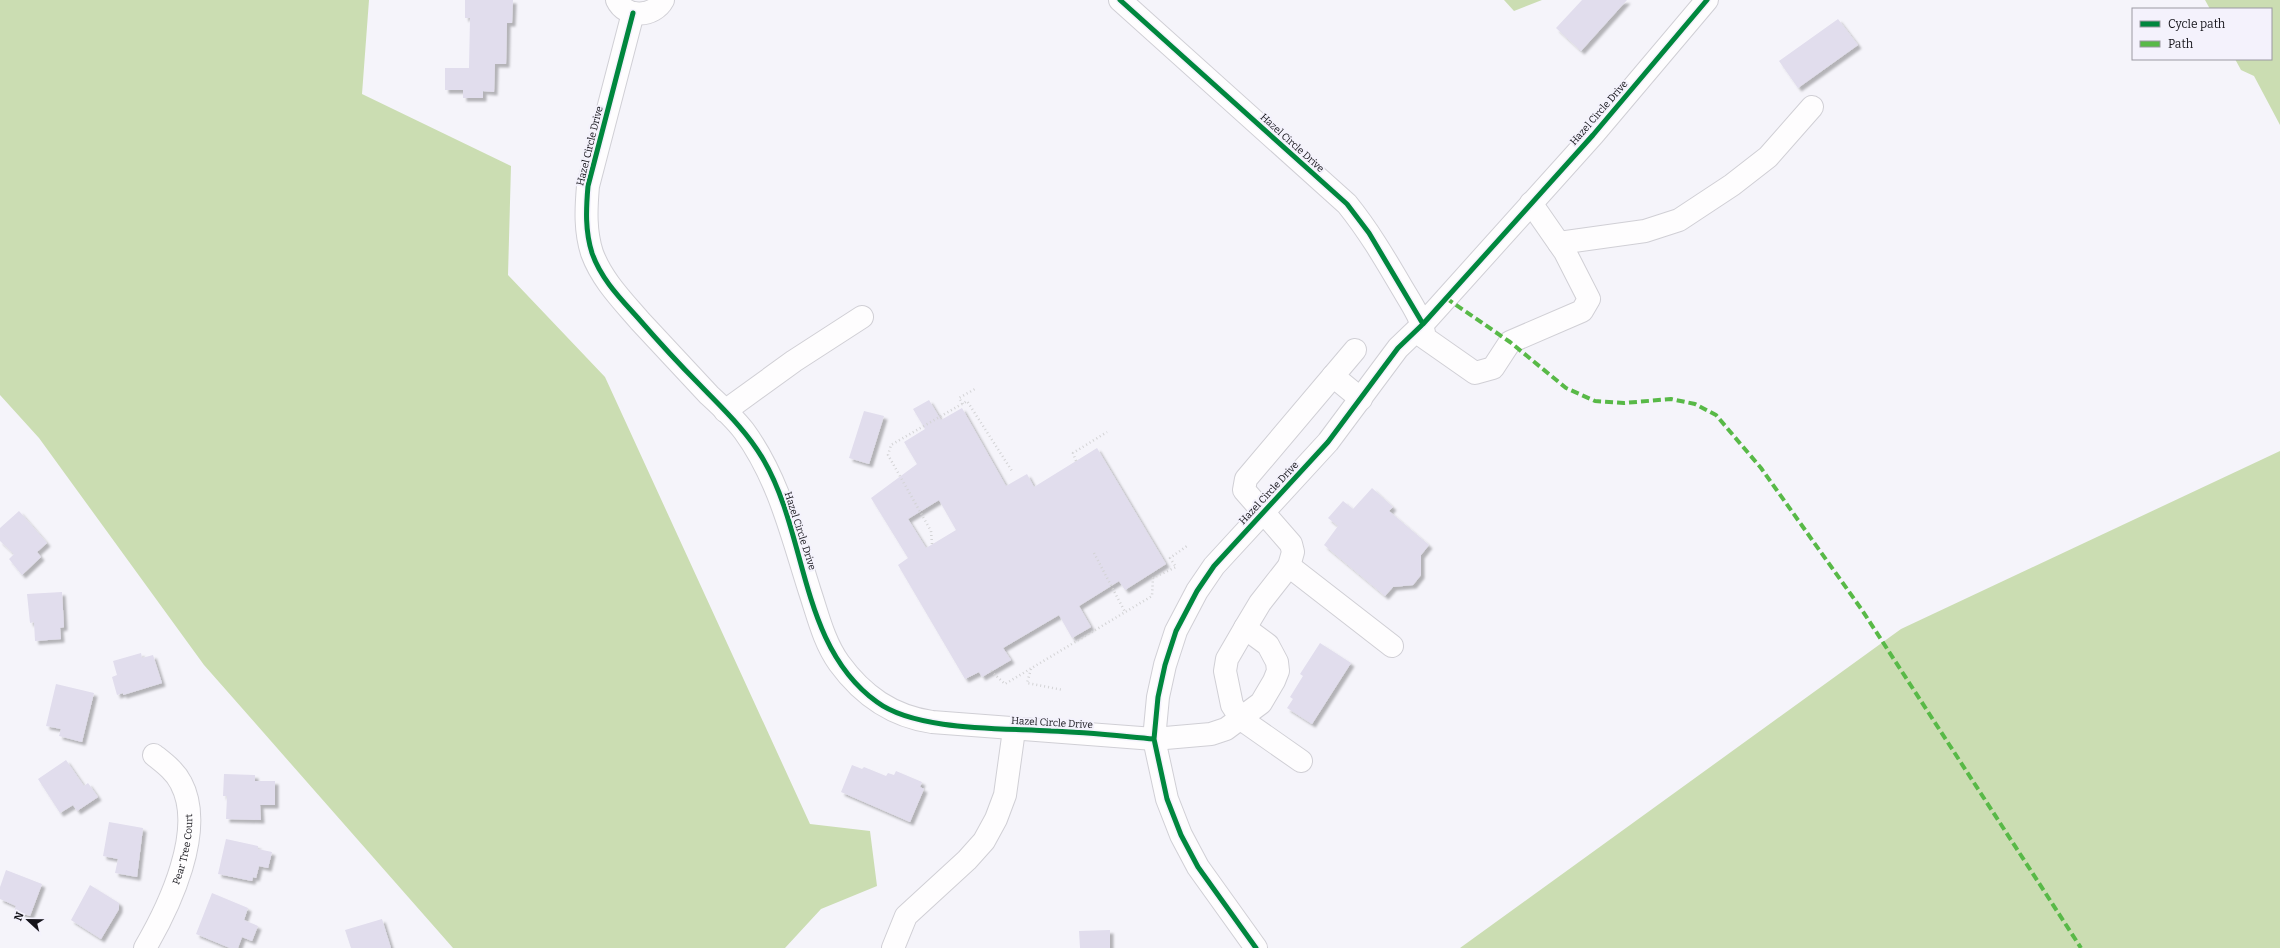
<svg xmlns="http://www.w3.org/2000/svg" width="2280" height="948" font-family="Bitter,serif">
<defs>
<filter id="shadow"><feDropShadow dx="3.5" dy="3.5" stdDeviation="1" flood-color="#0004"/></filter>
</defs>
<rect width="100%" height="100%" fill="#f5f4fa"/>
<path fill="#cbddb2" d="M0,0h369l-7,94 149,72 -3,109 97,102 205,447 60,7 7,55 -56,23 -36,39h-332l-249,-283 -165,-227 -39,-43z
M1504,0h38l-28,11z
M2205,0h75v125l-26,-49 -13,-6 -6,-11h36v-50h-61z
M2280,451v497h-820l441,-319z"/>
<path fill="#e1dded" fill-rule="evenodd" filter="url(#shadow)" d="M465,0h48l-1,23h-5l-1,41h-11l-1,28 -11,-1v7h-20v-8h-18v-22h24l1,-50h-5z
M1582,0h45l-46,51 -25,-23z
M1838,19l20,26 -60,43 -19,-27z
M929,400l12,20 21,-12 44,78 21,-12 7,13 63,-39 69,116 -41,26 -6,-9 -40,25 12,21 -19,11 -13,-23 -56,33 8,12 -29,17 -3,-5 -14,7 -67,-114 10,-7 -37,-60 46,-34 -13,-22 21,-13 -12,-20zM939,500l17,30 -30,18 -18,-29z
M864,411l20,5 -15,48 -20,-6z
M1372,488l21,19 -4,4 40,34 -8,10v20l-8,10 -20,2 -8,9 -61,-51 14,-19 -10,-8 15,-17 10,8z
M19,511l28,32 -10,9 4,5 -19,18 -13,-16 5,-5 -14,-13v-13z
M62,592l2,35 -4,1 1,11 -26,2 -1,-19 -4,1 -3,-29z
M1320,643l31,20 -39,61 -25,-16 6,-9 -3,-2 13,-21 -3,-2z
M141,653l1,5 11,-3 9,28 -39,12v-2l-6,2 -5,-18 5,-2 -4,-14z
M56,684l38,9 -12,49 -23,-6 2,-7 -15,-3z
M66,760l18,26 4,-3 10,14 -21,14 -4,-6 -13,8 -22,-34z
M852,765l10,4 2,-2 22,9 2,-3 6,2 2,-4 26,11 -2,5 4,2 -14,33 -69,-30z
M224,774l31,1v6h20v24h-15l1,15 -35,-1 1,-23h-4z
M109,822l34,6 -6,49 -22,-4 3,-14 -15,-3z
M226,839l32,7v3l14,3 -4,16 -9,-2 -3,12 -3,-1 -1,4 -34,-7z
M6,870l36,14 -12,32 -16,-5 2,-5 -16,-7v-12z
M90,885l29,18v6l-18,30 -30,-19z
M212,893l36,15 -4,12 14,6 -6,15 -10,-4 -4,11h-8l-34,-14z
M382,919l9,29h-40l-6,-18z
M1110,930v18h-30l-1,-17z"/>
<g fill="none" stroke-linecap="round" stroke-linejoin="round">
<g stroke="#d0cfd5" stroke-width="24">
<g id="minor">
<path d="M617,0c9,19 37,17 46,0"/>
<path d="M1120,0l227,204c21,26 37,53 54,82 10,17 21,32 24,52l50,35 18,-5 17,-26 72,-31 7,-12 -24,-47 -34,-49"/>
<path d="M633,13l-45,173c-2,23 -3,45 4,67 10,27 30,47 48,68 23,25 46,49 69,74 12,11 25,23 35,36 35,48 48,105 66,161 8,24 14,50 29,71 24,33 53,53 93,59l222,17 57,-5 15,-5 35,-26 13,-22 4,-10 -1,-9 -9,-17 -23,-17 -18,31 -2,12 7,34 9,14 60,42"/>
<path d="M1559,243l86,-12 34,-11 53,-35 36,-28 44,-50"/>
<path d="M1333,376l28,23"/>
<path d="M725,411l69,-50 68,-44"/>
<path d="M1289,566l103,80"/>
<path d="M1245,628l15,-25 29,-37 4,-14 -2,-8 -47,-54 2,-11 109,-129"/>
<path id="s1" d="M145,948c24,-41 61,-118 36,-165 -6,-12 -17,-20 -27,-28"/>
<path d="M893,948l13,-32 61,-56 17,-19 12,-22 9,-24 9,-65"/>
<path d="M1256,948l-58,-81 -17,-32 -14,-36 -13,-60 4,-42 7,-32 11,-34 21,-40 17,-25 114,-124 70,-94 25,-24 170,-189 114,-135"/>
</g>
</g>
<path stroke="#d3d3d5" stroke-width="2.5" stroke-dasharray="1 3" stroke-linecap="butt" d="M963,404l-4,-6 16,-9
M1076,461l-3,-8 34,-21
M932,544l-1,-13 -43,-76 3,-10 76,-44 45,70
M1094,553l31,59
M1031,669l-4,14 36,7
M991,671l14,13 147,-88 1,-18 23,-11 -6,-9 17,-12"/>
<use href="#minor" stroke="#fefdfe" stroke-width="22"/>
<path stroke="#58b947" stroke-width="4" stroke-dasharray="8 4" stroke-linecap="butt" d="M1446,298l64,44 56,46 29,13 29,2 47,-4 24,5 21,11 45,53 101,142 219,338"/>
<g stroke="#f4f2fc" stroke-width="8">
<path id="cycleway" d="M1120,0l227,204 22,29 54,91
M633,13l-45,173c-2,23 -3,45 4,67 9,26 28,45 46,65 20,23 40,45 61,66 23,24 47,46 64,75 45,76 36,187 114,243 39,29 126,26 174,29 35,1 69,5 103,8
M1256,948l-58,-81 -17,-32 -14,-36 -13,-60 4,-42 7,-32 11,-34 21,-40 17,-25 114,-124 70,-94 25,-24 170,-189 114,-135"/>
</g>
<use href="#cycleway" stroke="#00873e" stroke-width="5"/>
</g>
<g text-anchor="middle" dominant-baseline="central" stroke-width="4" stroke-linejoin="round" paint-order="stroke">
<g font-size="10" fill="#15141a" stroke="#f4f2fc">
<text transform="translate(1599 113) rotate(-49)">Hazel Circle Drive</text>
<text transform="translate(1292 143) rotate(42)">Hazel Circle Drive</text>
<text transform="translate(590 146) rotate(-76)">Hazel Circle Drive</text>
<text transform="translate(1269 493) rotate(-47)">Hazel Circle Drive</text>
<text transform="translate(800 531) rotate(72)">Hazel Circle Drive</text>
<text transform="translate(1052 723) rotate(3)">Hazel Circle Drive</text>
<text stroke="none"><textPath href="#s1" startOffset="107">Pear Tree Court</textPath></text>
</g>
</g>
<rect x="2132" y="8" width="140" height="52" fill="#f4f2fc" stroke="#9b99a2"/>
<rect x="2140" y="21" width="20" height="6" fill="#00873e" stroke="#9b99a2"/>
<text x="2168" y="28" font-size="12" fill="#15141a">Cycle path</text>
<rect x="2140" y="41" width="20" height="6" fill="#58b947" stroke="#9b99a2"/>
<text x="2168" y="48" font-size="12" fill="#15141a">Path</text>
<g transform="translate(28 920) rotate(292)" stroke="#f4f2fc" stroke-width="3" paint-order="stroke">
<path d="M0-3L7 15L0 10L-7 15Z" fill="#15141a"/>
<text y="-6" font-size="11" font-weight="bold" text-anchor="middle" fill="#15141a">N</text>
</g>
</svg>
